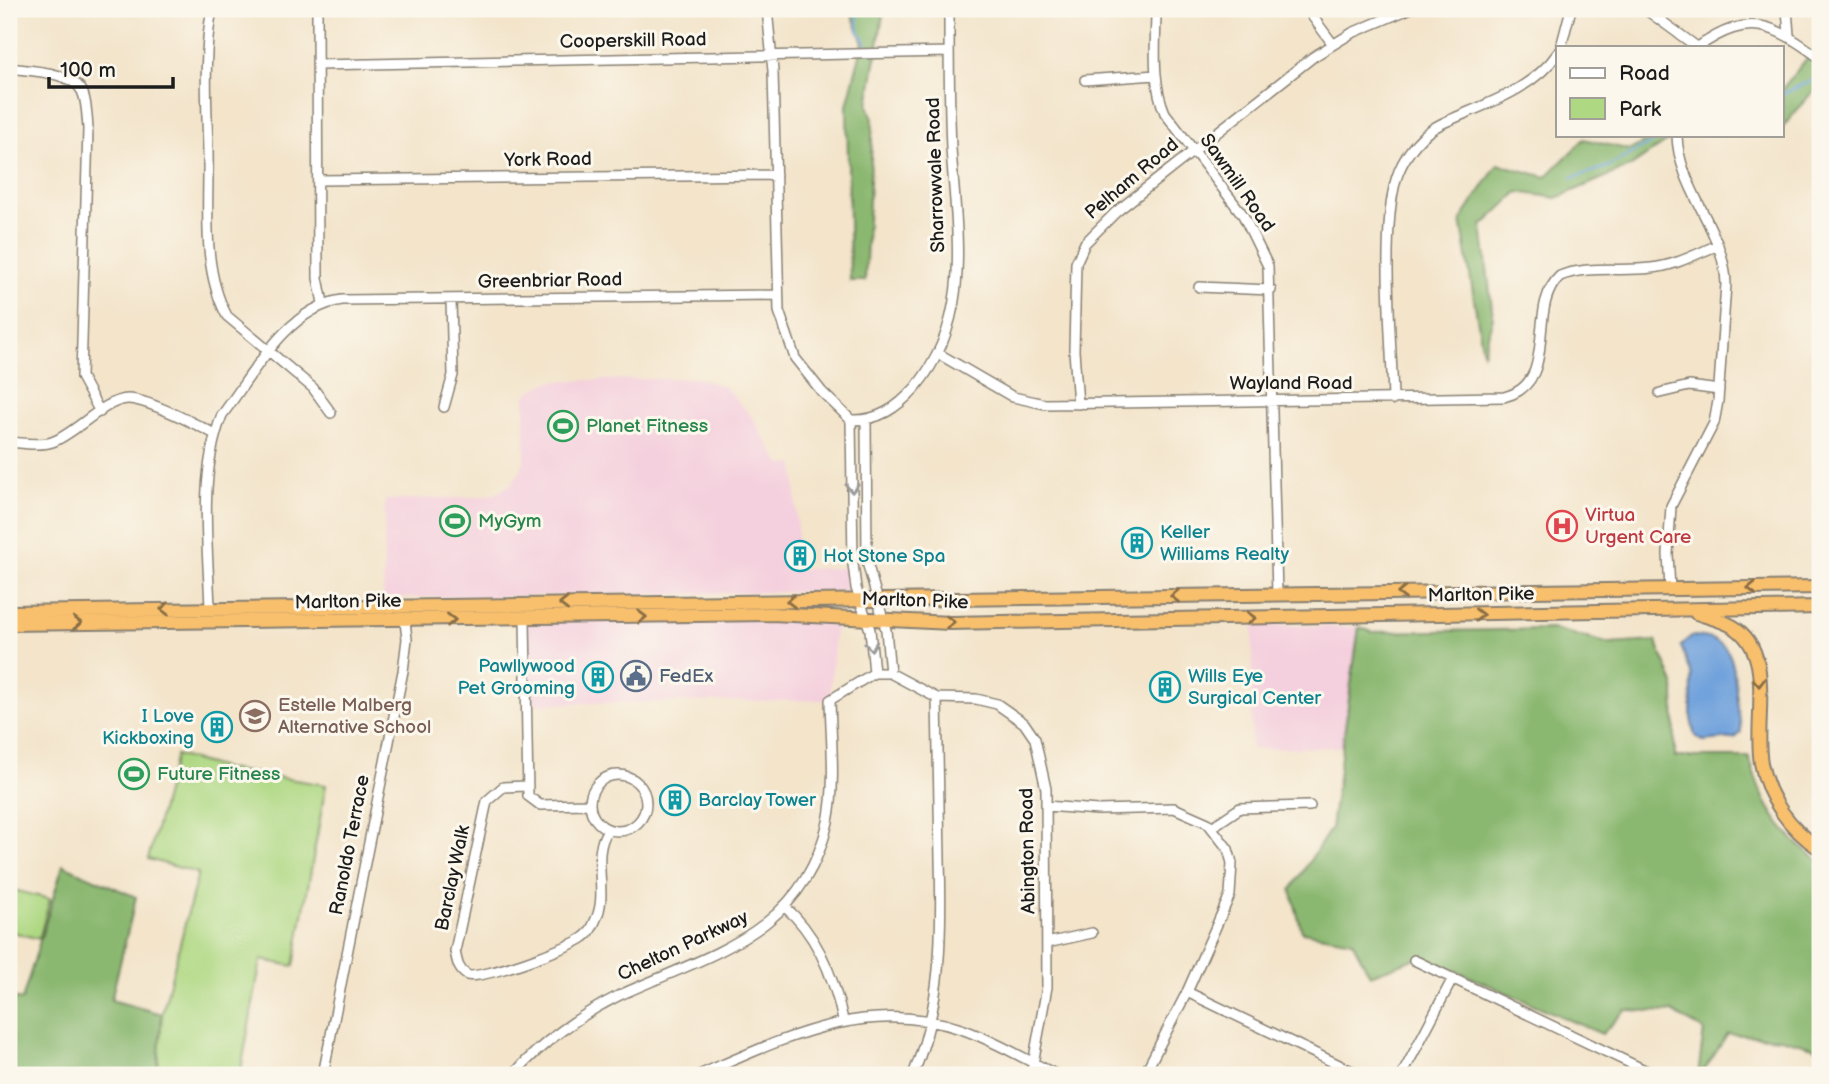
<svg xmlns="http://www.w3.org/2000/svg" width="1829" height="1084" font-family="'Balsamiq Sans',sans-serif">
<rect width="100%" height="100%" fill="#fbf7ec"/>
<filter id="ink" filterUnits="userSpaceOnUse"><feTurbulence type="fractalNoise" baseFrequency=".0143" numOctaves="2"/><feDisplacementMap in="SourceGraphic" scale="14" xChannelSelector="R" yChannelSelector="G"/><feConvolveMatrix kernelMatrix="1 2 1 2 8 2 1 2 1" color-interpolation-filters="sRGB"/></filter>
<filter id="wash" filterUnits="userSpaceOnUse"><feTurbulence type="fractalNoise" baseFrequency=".00686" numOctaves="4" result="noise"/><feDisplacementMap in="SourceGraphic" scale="28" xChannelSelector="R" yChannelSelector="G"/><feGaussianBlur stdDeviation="1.57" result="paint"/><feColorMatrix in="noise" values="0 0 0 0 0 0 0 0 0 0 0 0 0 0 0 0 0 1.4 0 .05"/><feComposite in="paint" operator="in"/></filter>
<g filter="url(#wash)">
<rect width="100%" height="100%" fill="#f3e4ca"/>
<path fill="#f4cfdd" d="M698,378l27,9 28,31 28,47 14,-1 3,105 50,-1 -2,23 -463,7 2,-98 92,-3 18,-3 16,-10 9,-12 5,-16v-59l7,-7 20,-9z
M836,615l-6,85 -305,4v-85z
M1253,625l106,2 -17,120 -91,2z"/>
<path fill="#afd883" stroke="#667a50" stroke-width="2" d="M176,755l51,14 99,16 -32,181 -33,-6 -21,115h-59l-23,-5 4,-56 36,-141 -50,-14z
M9,889l41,10 -11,40 -30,-8z"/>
<path fill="#8bb871" stroke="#546a46" stroke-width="2" d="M850,9h34l-16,96 5,14 -8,162h-15l-3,-176 16,-62z
M1820,42v41l-38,45v-39z
M1657,135h19l-45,31 -74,32 -39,-6 -36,34 11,91 -10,37 -22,-134 37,-56 48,13 38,-38 46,11z
M1359,627l13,5 181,-3 57,15 46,-3 18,43 1,73h74c12,45 31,78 71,104v188l-39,-11 -53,-4 -27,41h-3l6,-45 -32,-18 -47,-2 -23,24 -180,-78 -52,19 -18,-34 -50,-9 -11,-42 40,-62z
M63,865l73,32 -25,103 51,14 -5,61h-148v-78l13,3z"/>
<path fill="#71a2dc" stroke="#465f7c" stroke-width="2" d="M1692,636c45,1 41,30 45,64 1,11 4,21 4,33l-6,5 -32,3 -8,-5 -4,-17 1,-43 -11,-30z"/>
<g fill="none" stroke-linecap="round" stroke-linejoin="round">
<path stroke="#71a2dc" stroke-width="2.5" d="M856,9l3,23 8,13
M1782,94l38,-17
M1572,178l35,-11 59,-32"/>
</g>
</g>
<g filter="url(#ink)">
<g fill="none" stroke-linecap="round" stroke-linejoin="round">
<g stroke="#888073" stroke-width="12">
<path id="minor" d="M212,9c-9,47 -5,96 -4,144 1,53 -7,115 19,163l86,72 18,25
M317,9l1,269 5,25
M767,9l6,62 6,240 16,47 27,34 29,28c27,1 46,-12 64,-32 59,-70 41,-157 36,-240 -2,-47 -2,-93 -2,-139
M1156,9c0,34 -5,72 9,104l78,102 25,51 9,328
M1307,9l25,34
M1645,9l52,38
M1787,9l2,26
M1561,47l10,-38
M1698,47c52,-36 75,-23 122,11
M318,65l631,-13
M9,68c19,3 62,3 73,23 5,10 5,26 6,38l-7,248 19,35
M1085,80l71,-5
M319,180l457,-5
M1199,287l72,3
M939,354l74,43 32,7 459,-7c57,-14 21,-89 56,-121 29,-11 61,-4 91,-8 24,-2 45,-14 67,-23
M1660,393l29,-7 30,4
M1393,400c-1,-56 -14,-181 6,-229 8,-19 23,-38 42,-47 40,-19 90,-32 117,-71
M1078,404l-4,-53 2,-88 9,-20 31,-31 197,-155 39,-24 57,-24
M444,407l9,-32 -2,-75
M851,420l2,144 3,24 14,42 4,43
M866,420l1,142 19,68 4,43
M9,442c13,1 31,4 43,0 23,-8 53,-43 76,-43 20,0 67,25 87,35
M1670,589l-2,-35 3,-48 43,-83 4,-22 8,-117c-1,-53 -48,-96 -49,-149
M210,609c-2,-64 -12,-133 12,-194 31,-41 65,-107 120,-115l436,-5
M525,619l3,177 12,9 50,-1
M590 803a28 28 0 1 1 56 0a28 28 0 1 1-56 0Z
M526,786l-23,1 -16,14 -32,150c2,10 3,19 12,24 11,6 105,-28 117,-38 5,-3 10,-13 12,-18 13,-27 -6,-64 12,-89
M1046,806l52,4 76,-2 34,15 20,26 4,14 -2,32 -43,97 -43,83
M1212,827l28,-19 70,-2
M785,907c33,28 49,71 58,113
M1047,943l45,-10
M1414,960l241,115
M1187,992l173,83
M323,1075l80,-404 4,-32 -2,-18
M513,1075c28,-32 67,-60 105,-79 91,-42 185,-61 210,-174 8,-39 3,-82 2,-122l44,-27h16l47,25 39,1 21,5 27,19 11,16 11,50 1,198 -16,88
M699,1075c86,-37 166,-78 262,-46 33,11 65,31 96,46
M913,1075c29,-70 29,-141 27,-216 -1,-54 -2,-107 -3,-161
M1402,1075l51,-97"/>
</g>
<g stroke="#888073" stroke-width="16">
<path id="highway" d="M9,612l1811,-25
M1696,613c12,4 25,7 36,13 45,26 21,95 29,137 7,36 29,66 59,86
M9,624l763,-10 178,9 870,-16"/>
</g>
<use href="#minor" stroke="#fff" stroke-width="9"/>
<use href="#highway" stroke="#f8bf6c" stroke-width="12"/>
</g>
<defs><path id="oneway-chevron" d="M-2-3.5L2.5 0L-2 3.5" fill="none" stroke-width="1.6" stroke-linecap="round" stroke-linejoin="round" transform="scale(1.75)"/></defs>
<g stroke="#999">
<use href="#oneway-chevron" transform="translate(852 488) rotate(89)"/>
<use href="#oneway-chevron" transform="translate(871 646) rotate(84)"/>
</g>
<g stroke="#8a6e44">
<use href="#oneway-chevron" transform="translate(1752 588) rotate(179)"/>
<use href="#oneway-chevron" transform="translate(1402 593) rotate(179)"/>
<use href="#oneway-chevron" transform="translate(1175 596) rotate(179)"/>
<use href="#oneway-chevron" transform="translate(791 601) rotate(179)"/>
<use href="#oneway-chevron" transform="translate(564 604) rotate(179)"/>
<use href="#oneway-chevron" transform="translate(165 609) rotate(179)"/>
<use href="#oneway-chevron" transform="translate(1479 615) rotate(-1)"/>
<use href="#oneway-chevron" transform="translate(642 617) rotate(-1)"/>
<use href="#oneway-chevron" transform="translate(1251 618) rotate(-2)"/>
<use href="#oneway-chevron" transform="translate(451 620) rotate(-1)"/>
<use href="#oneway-chevron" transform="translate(950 622)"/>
<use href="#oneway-chevron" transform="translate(77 623) rotate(-1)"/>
<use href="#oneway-chevron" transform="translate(1759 682) rotate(89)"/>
</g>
</g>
<defs>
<g id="stadium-ring" transform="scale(1.575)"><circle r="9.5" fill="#fbf7ec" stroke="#2e9e5b" stroke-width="1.5"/><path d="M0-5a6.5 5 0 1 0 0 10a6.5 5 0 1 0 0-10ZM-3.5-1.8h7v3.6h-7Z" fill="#2e9e5b"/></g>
<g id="hospital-ring" transform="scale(1.575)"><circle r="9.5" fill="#fbf7ec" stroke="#e0444e" stroke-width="1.5"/><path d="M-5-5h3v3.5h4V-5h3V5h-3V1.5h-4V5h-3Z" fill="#e0444e"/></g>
<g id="building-ring" transform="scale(1.575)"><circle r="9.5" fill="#fbf7ec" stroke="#0f9aa8" stroke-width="1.5"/><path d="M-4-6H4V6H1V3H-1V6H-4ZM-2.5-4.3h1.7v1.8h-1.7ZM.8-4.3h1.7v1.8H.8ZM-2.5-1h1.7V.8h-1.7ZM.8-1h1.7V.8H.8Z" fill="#0f9aa8"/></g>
<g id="civic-ring" transform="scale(1.575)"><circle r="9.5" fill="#fbf7ec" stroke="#5c6f8a" stroke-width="1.5"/><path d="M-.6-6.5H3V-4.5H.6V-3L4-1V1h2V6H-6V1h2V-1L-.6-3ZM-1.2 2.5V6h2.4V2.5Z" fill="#5c6f8a"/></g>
<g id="school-ring" transform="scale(1.575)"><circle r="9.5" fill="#fbf7ec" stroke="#8d6e63" stroke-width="1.5"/><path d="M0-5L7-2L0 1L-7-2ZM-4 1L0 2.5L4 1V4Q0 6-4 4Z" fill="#8d6e63"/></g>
</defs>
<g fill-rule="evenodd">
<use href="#stadium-ring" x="563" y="426"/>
<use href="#stadium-ring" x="455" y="521"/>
<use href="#hospital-ring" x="1562" y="526"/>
<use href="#building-ring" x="1137" y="543"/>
<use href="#building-ring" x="800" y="556"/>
<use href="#civic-ring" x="636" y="676"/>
<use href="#building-ring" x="598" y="677"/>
<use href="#building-ring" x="1165" y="687"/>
<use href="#school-ring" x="255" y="716"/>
<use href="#building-ring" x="217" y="727"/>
<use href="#stadium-ring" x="134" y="774"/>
<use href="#building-ring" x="675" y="800"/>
</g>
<g text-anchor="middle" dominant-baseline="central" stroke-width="6" stroke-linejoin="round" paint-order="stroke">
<g font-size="19" fill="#1c1c1c" stroke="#fbf7ec">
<text transform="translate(633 41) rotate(-1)">Cooperskill Road</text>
<text transform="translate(548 160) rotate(-1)">York Road</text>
<text transform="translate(936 175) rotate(-92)">Sharrowvale Road</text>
<text transform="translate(1132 179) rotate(-40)">Pelham Road</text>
<text transform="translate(1237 183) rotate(55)">Sawmill Road</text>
<text transform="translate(550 281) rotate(-1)">Greenbriar Road</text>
<text x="1291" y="383">Wayland Road</text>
<text transform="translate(1481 595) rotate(-1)">Marlton Pike</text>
<text transform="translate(915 601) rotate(2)">Marlton Pike</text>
<text transform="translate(348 602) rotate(-1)">Marlton Pike</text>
<text transform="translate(350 845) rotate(-79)">Ranoldo Terrace</text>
<text transform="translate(1028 851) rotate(-91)">Abington Road</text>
<text transform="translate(453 878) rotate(-78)">Barclay Walk</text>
<text transform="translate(683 946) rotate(-25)">Chelton Parkway</text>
</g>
<g font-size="19" fill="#27864d" stroke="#fbf7ec" text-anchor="start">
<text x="586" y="426">Planet Fitness</text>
<text x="478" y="521">MyGym</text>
<text x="157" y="774">Future Fitness</text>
</g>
<g font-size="19" fill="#be3a42" stroke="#fbf7ec" text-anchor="start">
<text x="1585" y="515">Virtua<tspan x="1585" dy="22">Urgent Care</tspan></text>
</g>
<g font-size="19" fill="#0d838f" stroke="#fbf7ec" text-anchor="start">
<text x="1160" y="532">Keller<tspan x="1160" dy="22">Williams Realty</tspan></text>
<text x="823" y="556">Hot Stone Spa</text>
<text x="575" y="666" text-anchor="end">Pawllywood<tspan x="575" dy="22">Pet Grooming</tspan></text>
<text x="1188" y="676">Wills Eye<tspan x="1188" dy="22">Surgical Center</tspan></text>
<text x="194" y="716" text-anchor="end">I Love<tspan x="194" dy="22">Kickboxing</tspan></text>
<text x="698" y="800">Barclay Tower</text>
</g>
<g font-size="19" fill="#4e5e75" stroke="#fbf7ec" text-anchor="start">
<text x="659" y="676">FedEx</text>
</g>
<g font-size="19" fill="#785e54" stroke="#fbf7ec" text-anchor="start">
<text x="278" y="705">Estelle Malberg<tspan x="278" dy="22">Alternative School</tspan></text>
</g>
</g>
<rect width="1829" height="1084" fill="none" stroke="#fbf7ec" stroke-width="35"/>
<rect x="1556" y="46" width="228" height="91" fill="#fbf7ec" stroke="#a29f99" stroke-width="2"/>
<rect x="1570" y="68" width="35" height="10" fill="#ffffff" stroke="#a29f99" stroke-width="2"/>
<text x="1619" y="80" font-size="21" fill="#1c1c1c">Road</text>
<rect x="1570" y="98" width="35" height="21" fill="#afd883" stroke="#a29f99" stroke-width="2"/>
<text x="1619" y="116" font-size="21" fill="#1c1c1c">Park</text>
<path d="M49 77v10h124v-10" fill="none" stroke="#1c1c1c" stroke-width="3.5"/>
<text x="60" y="77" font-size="21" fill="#1c1c1c" stroke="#fbf7ec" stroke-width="5" paint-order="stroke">100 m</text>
</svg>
